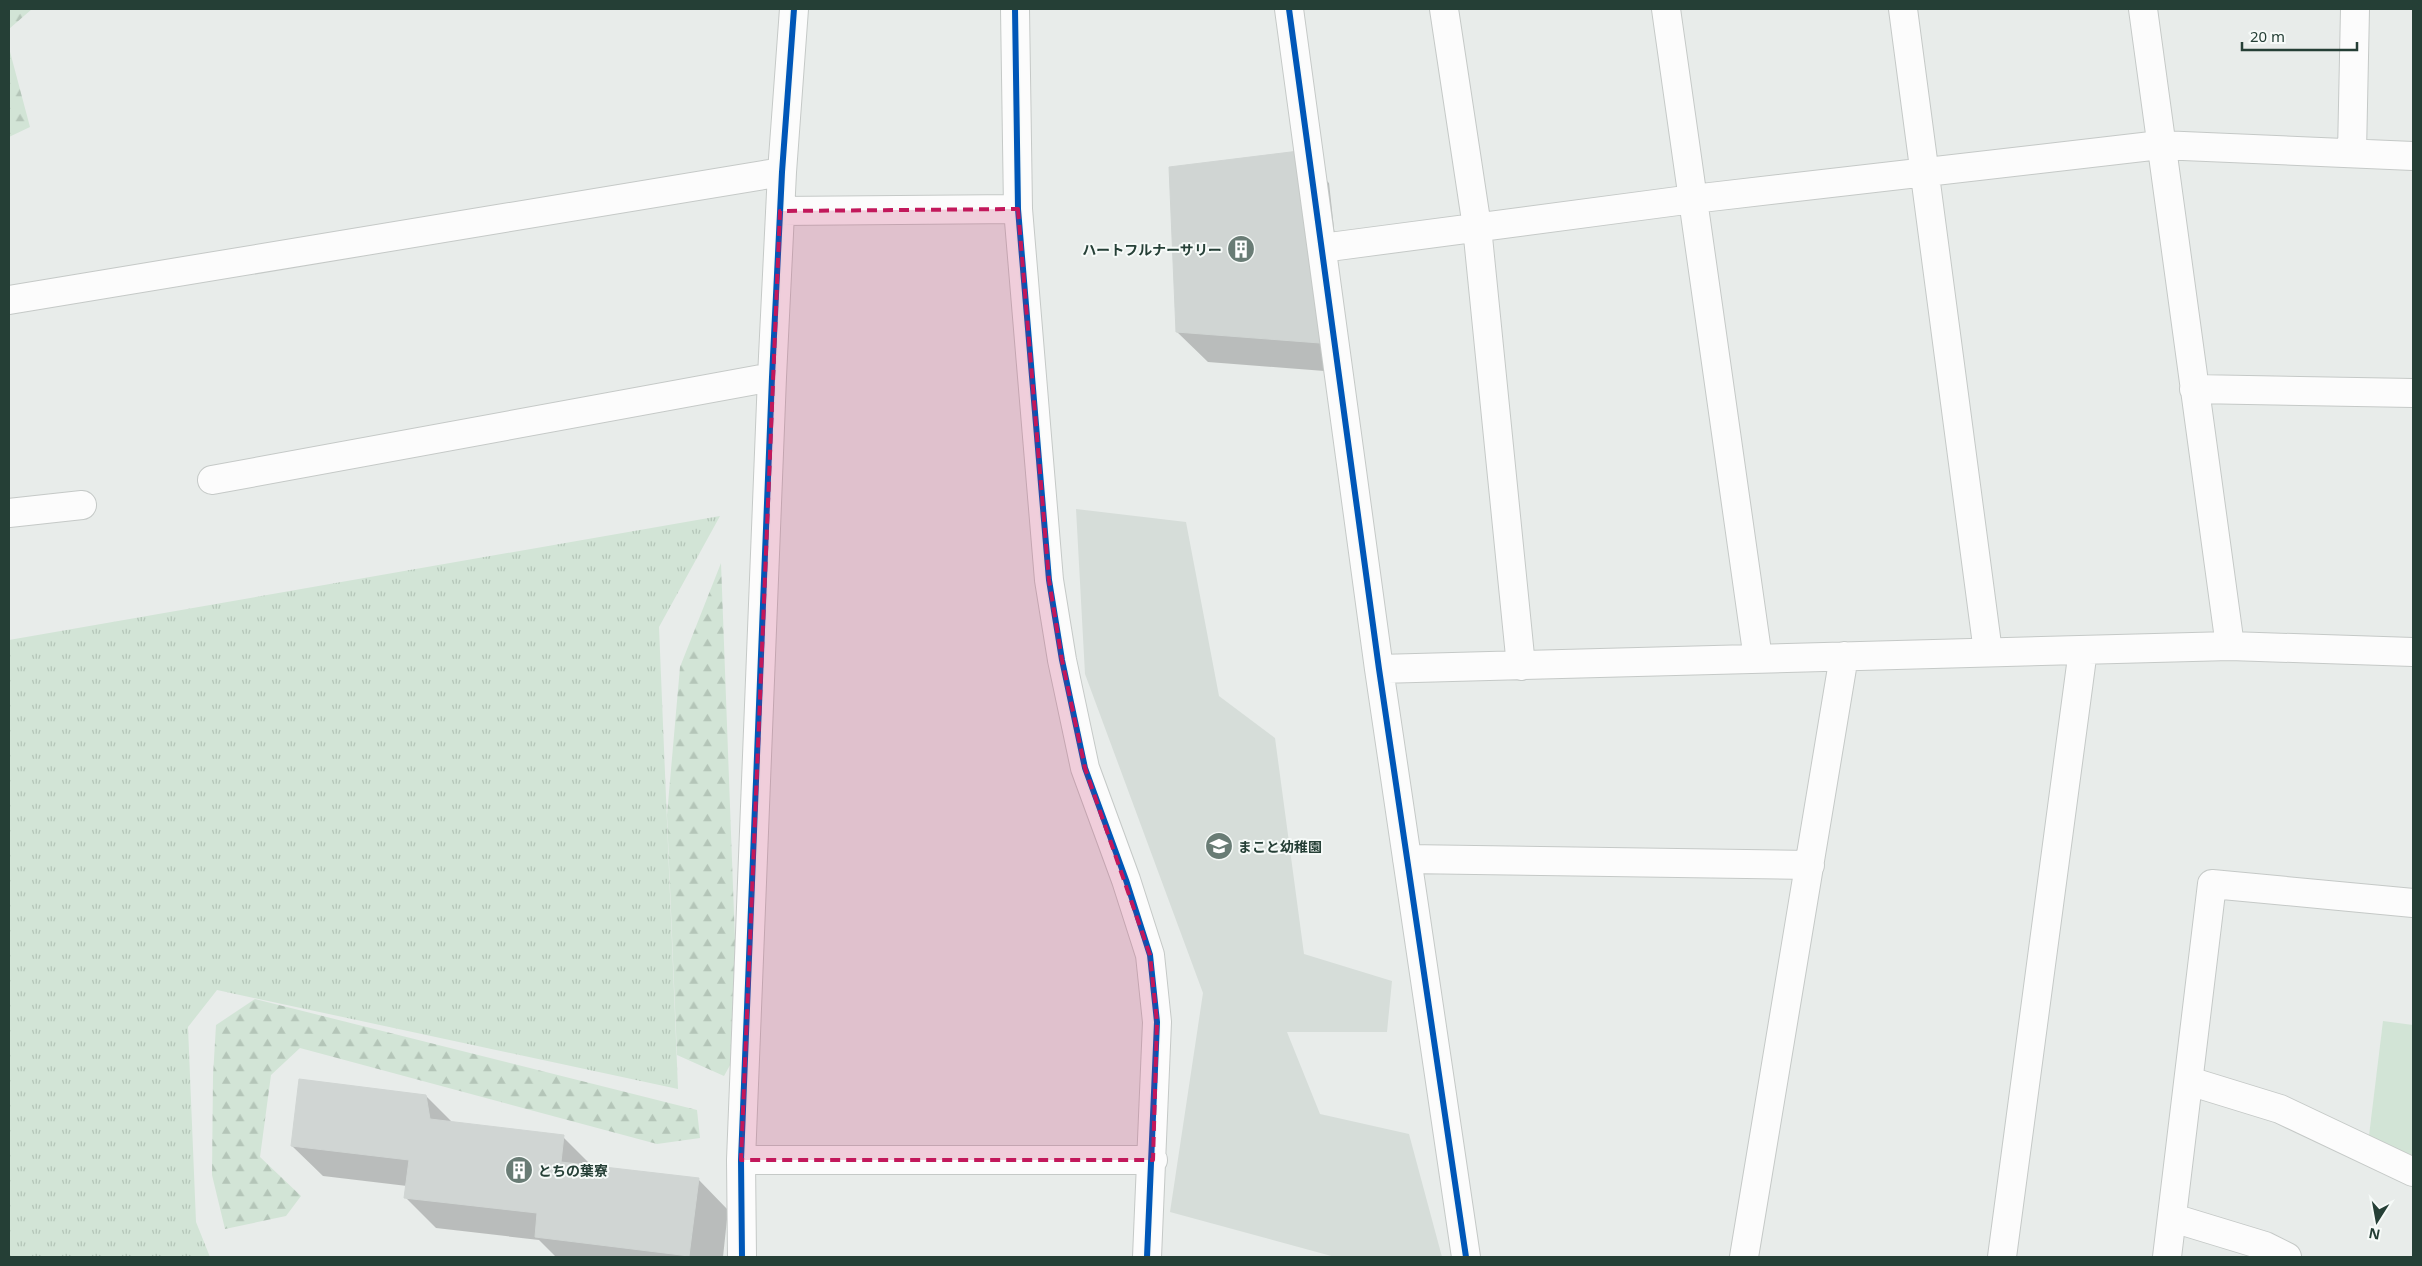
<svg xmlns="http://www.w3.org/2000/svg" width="2422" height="1266" font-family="'Noto Sans','Noto Sans JP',sans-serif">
<defs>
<pattern id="grass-tufts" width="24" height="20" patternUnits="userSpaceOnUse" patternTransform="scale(1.25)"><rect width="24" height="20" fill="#d2e4d6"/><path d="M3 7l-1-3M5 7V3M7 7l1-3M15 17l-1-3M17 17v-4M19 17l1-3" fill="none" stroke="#b4c5b8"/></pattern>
<pattern id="forest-firs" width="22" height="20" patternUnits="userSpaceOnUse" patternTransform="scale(1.25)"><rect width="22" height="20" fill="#d2e4d6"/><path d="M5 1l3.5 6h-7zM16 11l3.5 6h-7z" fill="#b4c5b8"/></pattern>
</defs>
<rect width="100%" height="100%" fill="#e8ecea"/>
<path fill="#d6ddd9" d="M1076,509l110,13 33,174 56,42 29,216 88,27 -5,51h-100l33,82 89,20 33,123h-107l-165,-45 33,-219 -118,-319z"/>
<path fill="url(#grass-tufts)" d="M720,516l-61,111 19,462 -461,-99 -29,37 8,195 14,35h-201v-617z"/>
<path fill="url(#forest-firs)" d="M9,9h23l-23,20z
M9,48l21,79 -21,10z
M721,563l18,486 -15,27 -47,-21 -10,-240 13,-148z
M255,999l442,111 3,28 -43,6 -357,-96 -29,27 -11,82 41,39 -15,20 -61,13 -13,-54 1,-99 3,-51z"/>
<path fill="#d2e4d6" d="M2383,1021l30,4v147l-46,-20z"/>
<path fill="#0003" d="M1298,153l31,30 21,190 -142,-11 -31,-30z
M426,1096l27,27 110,14 30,30 105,12 30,31 -5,47h-167l-17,-17 -103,-12 -31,-31 2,-11 -84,-10 -31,-30z"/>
<path fill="#d0d5d3" stroke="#d0d5d3" d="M1299,151l21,192 -144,-11 -7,-165z
M299,1079l127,16 4,24 134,16 -3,27 138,16 -10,78 -154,-19 2,-24 -133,-15 5,-38 -118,-14z"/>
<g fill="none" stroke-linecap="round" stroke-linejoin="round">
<g stroke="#c5c9c7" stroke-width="30">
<path id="street" d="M1015,9l3,200 31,371 13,80 23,108 41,112 24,75 7,67 -10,235
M1289,9l90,660 87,588
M1444,9l33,218 44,439
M1666,9l92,650
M1903,9l85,643
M2143,9l87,637
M2352,153l3,-144
M780,211l238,-2
M1322,248l371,-49 467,-54 253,11
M9,300l773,-128
M2194,389l219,4
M212,480l560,-103
M9,513l73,-8
M1379,669l851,-23 183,6
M1407,859l403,6
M2189,1081l91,28 133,63
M741,1160h412
M2173,1218l92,28 22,11
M742,1257l-1,-97 31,-783 10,-205 12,-163
M1744,1257l100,-601
M2002,1257l81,-607
M2167,1257l45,-373 201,19"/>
</g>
<use href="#street" stroke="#fcfcfc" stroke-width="28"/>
<g stroke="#f6faf8" stroke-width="9">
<path id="cycleway" d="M1015,9l3,200 31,371 13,80 23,108 41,112 24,75 7,67 -10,235
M1289,9l90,660 87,588
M742,1257l-1,-97 31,-783 10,-205 12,-163"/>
</g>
<use href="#cycleway" stroke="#0057b8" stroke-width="6"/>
</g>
<path fill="#c2185b" fill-opacity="0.2" stroke="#c2185b" stroke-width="4" stroke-dasharray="10 6" stroke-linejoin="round" d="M1018,209l31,371 13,80 23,108 65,187 7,67 -4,138h-412l39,-949z"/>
<defs>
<g id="building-disc" transform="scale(1.4375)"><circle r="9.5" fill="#697c75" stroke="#f6faf8"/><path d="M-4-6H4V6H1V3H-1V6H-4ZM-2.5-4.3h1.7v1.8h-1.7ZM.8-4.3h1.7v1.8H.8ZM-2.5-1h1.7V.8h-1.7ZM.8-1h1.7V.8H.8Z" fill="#fff"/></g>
<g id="school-disc" transform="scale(1.4375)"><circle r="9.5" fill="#697c75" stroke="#f6faf8"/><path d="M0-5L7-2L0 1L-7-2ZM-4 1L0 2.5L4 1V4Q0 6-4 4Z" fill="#fff"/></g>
</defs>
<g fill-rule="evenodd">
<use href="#building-disc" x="1241" y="249"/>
<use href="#school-disc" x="1219" y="846"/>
<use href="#building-disc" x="519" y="1170"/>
</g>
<g text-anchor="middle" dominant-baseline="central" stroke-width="4" stroke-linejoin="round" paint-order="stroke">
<g font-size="14" font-weight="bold" fill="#253f36" stroke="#f6faf8" text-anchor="start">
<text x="1222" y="249" text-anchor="end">ハートフルナーサリー</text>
<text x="1238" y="846">まこと幼稚園</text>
<text x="538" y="1170">とちの葉寮</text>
</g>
</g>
<rect width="2422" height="1266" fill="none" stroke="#253f36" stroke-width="20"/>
<g transform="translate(2377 1221) rotate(191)" stroke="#f6faf8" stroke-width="4" paint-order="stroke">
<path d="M0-4L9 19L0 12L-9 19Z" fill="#253f36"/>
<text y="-8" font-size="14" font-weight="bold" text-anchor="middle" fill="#253f36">N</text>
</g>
<path d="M2242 42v8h115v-8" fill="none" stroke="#253f36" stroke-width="2.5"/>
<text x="2250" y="42" font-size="15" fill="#253f36" stroke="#f6faf8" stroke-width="4" paint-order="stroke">20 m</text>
</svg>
